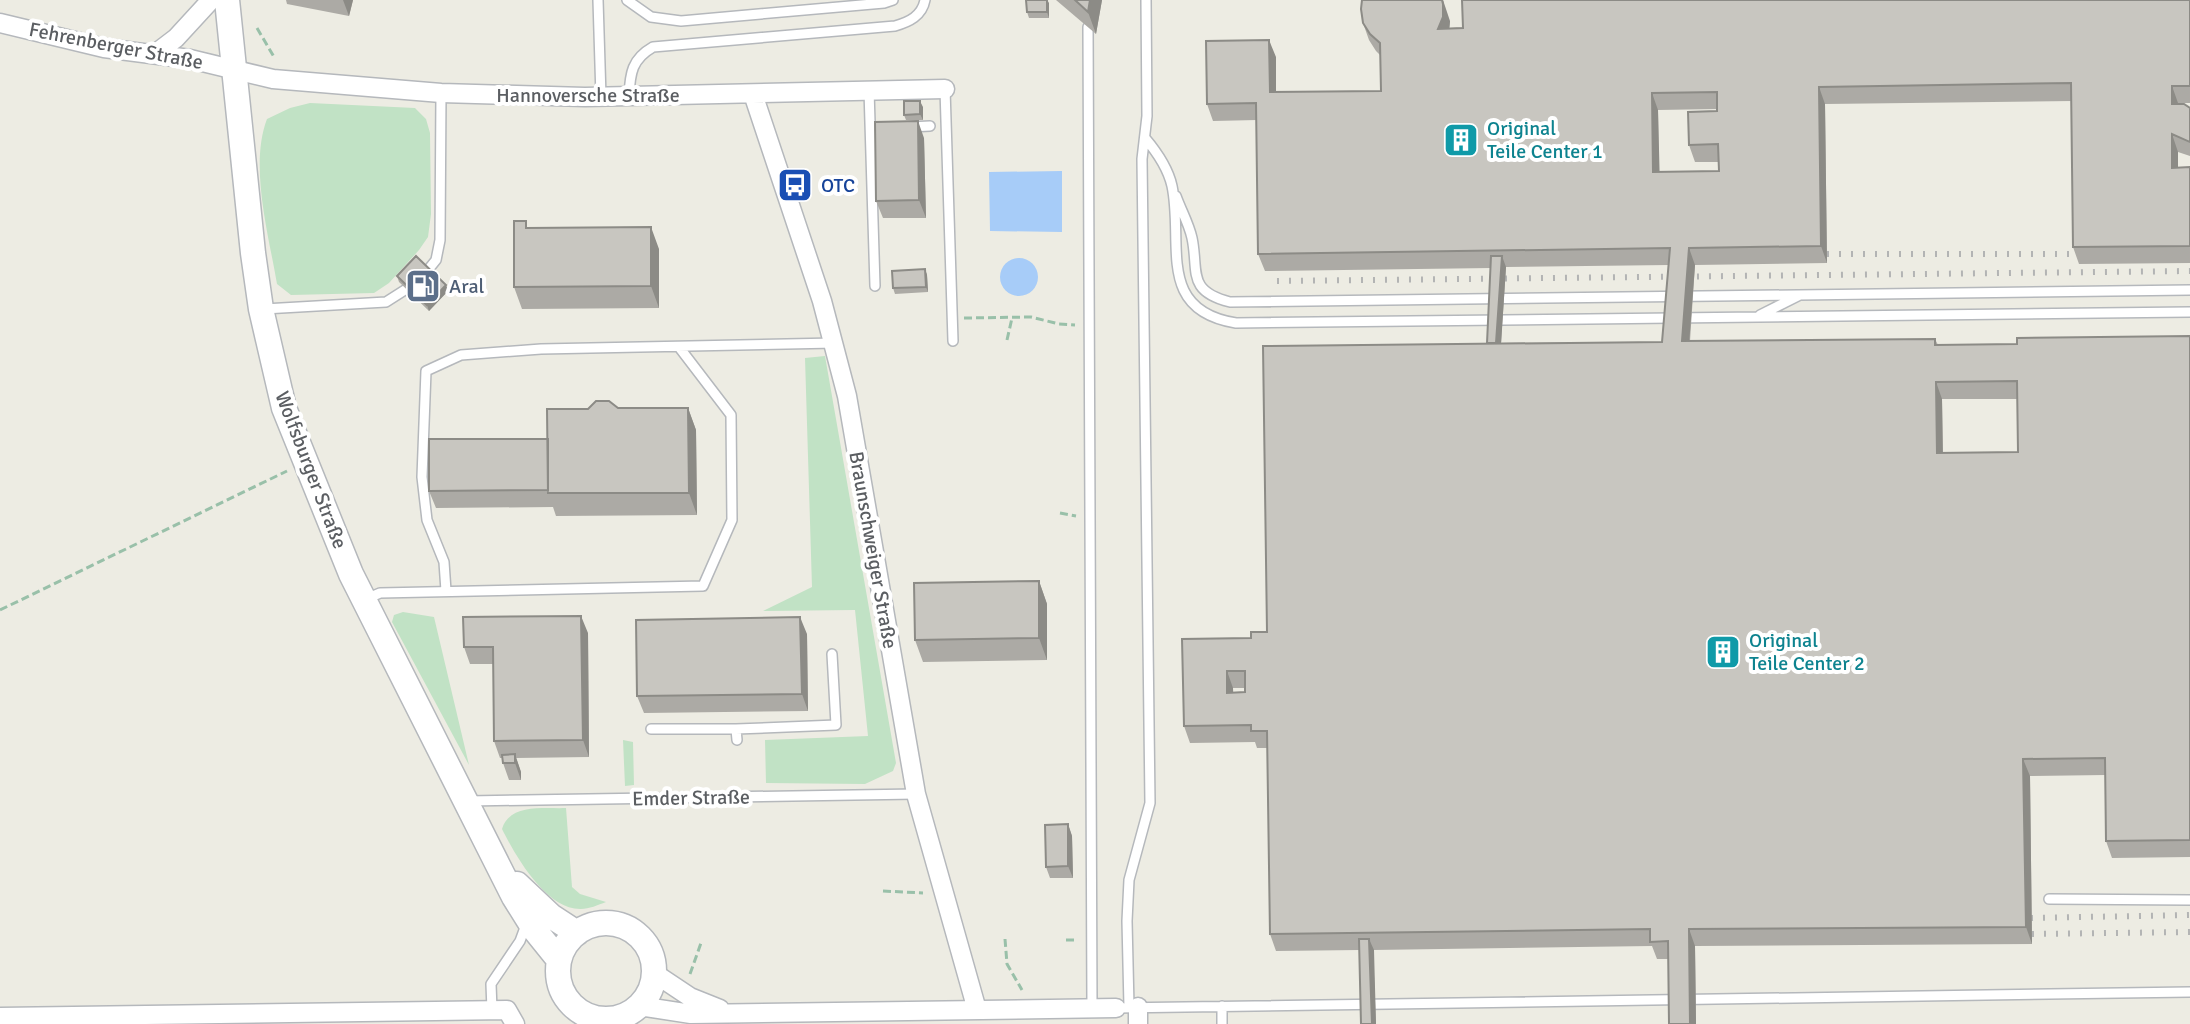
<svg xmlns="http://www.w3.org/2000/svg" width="2190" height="1024" font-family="Signika,sans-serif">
<rect width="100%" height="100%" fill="#edece3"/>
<path fill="#c1e2c5" d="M310,103l105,5 11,11 4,14 1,81 -3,23 -9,13 -30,33 -15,10 -83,2 -14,-11c-8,-48 -28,-118 -10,-165l23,-11z
M825,356l71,407 -3,8 -28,13 -99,-1 -1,-43 103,-4 -13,-126 -92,1 49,-24 -7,-229z
M403,612l31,5 35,148 -77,-143 2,-7z
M623,740l10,2 1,43 -9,1z
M566,808l6,79 8,7 26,8c-8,3 -17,7 -25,7 -35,1 -66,-54 -79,-80 8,-26 42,-20 64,-21z"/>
<path fill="#a7ccf8" d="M1062,171v61l-72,-1 -1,-59z
M1000 277a19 19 0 1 1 38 0a19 19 0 1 1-38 0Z"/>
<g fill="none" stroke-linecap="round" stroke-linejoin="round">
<g stroke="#b5b8bc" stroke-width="12">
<path id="service" d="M598,0l3,97
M627,0l24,17 30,4 203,-18 9,-3
M1088,27l4,981
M945,89l8,252
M869,90l6,196
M629,96c1,-23 3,-37 24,-49l242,-21c14,-4 27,-10 30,-26
M910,127l20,-1
M1145,138c11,13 23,30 27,48 12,57 -17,124 64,137l954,-11
M1176,196c5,14 13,28 16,42 7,33 -6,53 38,64l960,-12
M264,309l122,-7 33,-21 17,-21 4,-20 1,-147
M1760,315l40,-20
M446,591l-2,-29 -17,-42 -5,-43 4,-106 35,-16 80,-6 294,-6
M366,599l14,-6 323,-7 29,-66 -1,-105 -52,-68
M651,729h85
M737,740l-1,-11 100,-4 -4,-71
M468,801l448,-7
M2049,899l141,1
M1222,1006v18
M1129,1007l-2,-86 2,-41 21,-77 -8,-644 5,-43 -1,-116
M1116,1008l1074,-16
M492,1010l-1,-26 29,-43 7,-19"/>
</g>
<g stroke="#b5b8bc" stroke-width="21">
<path id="minor" d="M0,23l104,25 86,11 83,20 168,14 144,4 360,-8
M155,54l21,-16 35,-38
M753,94l69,207 25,95 69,398 61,216
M654,973l36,24 30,12
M639,1006l52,8 425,-6
M1138,1007v17
M0,1017l507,-7 8,14"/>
</g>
<g stroke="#b5b8bc" stroke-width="27">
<path id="tertiary" d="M227,0l26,253 8,56 23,99 67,166 163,323 20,32 25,31
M517,884l34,32 26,17
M558 971a48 48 0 1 1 96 0a48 48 0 1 1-96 0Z"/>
</g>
<path stroke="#99c0a9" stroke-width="3" stroke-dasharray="8 4" stroke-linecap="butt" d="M257,28l17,29
M964,318l67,-1 28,7 16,1
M1007,340l5,-22
M1060,513l16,3
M0,610l287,-139
M883,891l40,2
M1005,939l2,25 15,26
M1066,940h12
M690,974l11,-31"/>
<use href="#service" stroke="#fff" stroke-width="9"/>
<use href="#minor" stroke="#fff" stroke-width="18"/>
<use href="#tertiary" stroke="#fff" stroke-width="24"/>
<path stroke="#b3b4b4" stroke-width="6" stroke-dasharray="2 10" stroke-linecap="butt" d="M1827,254h252
M1277,281l913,-10
M2031,918l159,-3
M2032,934l158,-2"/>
</g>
<path fill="#acaaa5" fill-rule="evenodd" d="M286,0h67l-4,16 -62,-12z
M1025,0h23l1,18h-20l-2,-6 -1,-12z
M1056,0h46l-6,34z
M2190,0v103h-12v1l12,4v48l-12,-4v15h12v96l-111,1 -6,-17 -1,-146 -247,3 2,159 -132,2 -5,76 245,-2 3,6 79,-1 173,-8v521l-78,1 -6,-17 -1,-66 -75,1 2,168 -337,2 1,78h-27v-65h-12l-5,-13 -279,4 3,74h-15l-2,-74 -83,1 -6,-17 -3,-186h-10l-2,-6 -65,1 -6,-17 67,-88 16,-6 220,-289 4,-75 -226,3 -7,-17 -1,-134 -44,1 -6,-17 69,-47v35l105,-1 -1,-36 -4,-4 -7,-11 -6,-17 87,-2 -1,7zM1717,109v2l-28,34 6,17h24v9l-60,1 -1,-62zM1669,265l-7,77 -161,1 5,-76zM1942,399h75l1,53 -75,1zM1233,688h12v4h-12z
M923,107v13h-17l-2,-5z
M924,138l2,80h-43l-7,-17z
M528,228l131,21v59l-137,1 -8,-22z
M925,269l2,6 1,17 -33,2 -2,-6z
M397,276l49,9 2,6 -19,20 -30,-29z
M618,408h70l8,22 1,85 -141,1 -3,-9 -117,1 -7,-17z
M1039,581l8,23v56l-124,2 -8,-22z
M588,633l1,124 -73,1 5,14v8h-12l-6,-17v-5h-3l-6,-17 -1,-77h-23l-6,-17z
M807,634l1,77 -164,2 -7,-17z
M1068,824l4,12 1,42h-23l-4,-11z"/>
<path fill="#8c8b86" d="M343,0h10l-4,16z
M1047,0l2,3v15l-2,-6z
M1090,0h12l-6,34 -8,-22z
M1443,0l7,21 -1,13 -11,-5z
M1269,40l7,17v52l-6,-17z
M2172,86l6,17v18l-6,-17z
M1819,87l6,17 2,159 -6,-17z
M1652,93l6,17 2,79 -7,-17z
M920,101l3,6v13l-3,-6z
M918,121l6,17 2,80 -7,-18z
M2172,134l6,18v33l-6,-17z
M651,227l8,22v59l-8,-22z
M1689,248l6,17 -7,93 -6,-17z
M1502,256l4,11 -6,93 -4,-11z
M925,269l2,6 1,17 -2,-5z
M446,285l2,6 -19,20 -2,-6z
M1936,382l6,17 1,71 -6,-17z
M688,408l8,22 1,85 -8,-22z
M1039,581l8,23v56l-8,-22z
M581,616l7,17 1,124 -6,-17z
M800,617l7,17 1,77 -6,-17z
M1227,671l6,17 1,22 -7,-17z
M515,754l6,18v8l-6,-17z
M2023,759l7,17 2,168 -6,-17z
M1068,824l4,12 1,42 -5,-12z
M1689,929l6,17 1,78h-6z
M1369,939l5,11 2,74h-4z"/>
<path fill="#c8c6c0" stroke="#8c8b86" stroke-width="2" fill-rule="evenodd" d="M1026,0h21v12h-20z
M1075,0h15l-2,12z
M1362,0h80l1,4v13l-5,12 25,-1 -1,-28h728v86h-18v18h12l6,4v34l-18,-8v34l18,-1v79l-117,1 -2,-164 -252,4 2,159 -132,2 -7,93 253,-2v6l82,-1v-6l173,-2v504l-84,1 -1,-83 -82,1 3,168 -337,2 1,95h-21l-1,-83 -18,1v-13l-380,5 -3,-203h-16v-6l-67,1 -2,-87 69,-1v-6h16l-4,-286 399,-4 8,-94 -412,6 -2,-151 -49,1 -1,-63 63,-1 1,52 111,-1 -1,-48 -10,-9 -7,-11 -2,-14zM1717,92v19l-29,1 1,33 29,-1 1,27 -66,1 -1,-79zM2017,381l1,71 -81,1 -1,-71zM1227,671h18v21l-18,1z
M904,101h16v13l-16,1z
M918,121l1,79 -43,1 -1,-79z
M514,221h12v7l125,-1v59l-137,1z
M416,256l30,29 -19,20 -30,-29z
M1491,256h11l-6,87h-9z
M925,269l1,18 -33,1 -1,-17z
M596,401h13l9,7h70l1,85h-141l-1,-84h41z
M429,439h119v51l-119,1z
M1039,581v57l-124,2 -1,-57z
M581,616l2,124 -89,1 -1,-94h-29l-1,-30z
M800,617l2,77 -165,2 -1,-76z
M515,754v9h-12l-1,-8z
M1068,824v42l-22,1 -1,-42z
M1359,939h10l3,85h-11z"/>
<defs>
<g id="building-square" transform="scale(1.8)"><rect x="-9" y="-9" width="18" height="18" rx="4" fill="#0f9aa8" stroke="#fff"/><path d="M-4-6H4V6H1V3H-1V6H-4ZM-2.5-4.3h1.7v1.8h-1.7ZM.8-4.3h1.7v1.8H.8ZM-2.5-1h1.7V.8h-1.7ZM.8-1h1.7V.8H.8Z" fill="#fff"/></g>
<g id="bus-square" transform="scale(1.8)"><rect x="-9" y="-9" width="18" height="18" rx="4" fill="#1a4fb4" stroke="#fff"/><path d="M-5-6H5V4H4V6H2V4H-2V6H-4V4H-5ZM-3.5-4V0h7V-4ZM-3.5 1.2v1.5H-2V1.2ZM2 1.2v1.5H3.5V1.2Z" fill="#fff"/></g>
<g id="fuel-square" transform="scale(1.8)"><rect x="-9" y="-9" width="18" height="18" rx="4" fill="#5c6f8a" stroke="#fff"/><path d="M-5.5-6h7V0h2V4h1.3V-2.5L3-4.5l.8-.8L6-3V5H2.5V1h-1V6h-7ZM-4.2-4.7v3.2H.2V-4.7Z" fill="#fff"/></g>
</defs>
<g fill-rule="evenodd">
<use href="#building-square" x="1461" y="140"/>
<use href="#bus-square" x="795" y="185"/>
<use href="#fuel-square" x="423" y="286"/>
<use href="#building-square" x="1723" y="652"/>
</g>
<g text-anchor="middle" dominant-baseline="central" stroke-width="8" stroke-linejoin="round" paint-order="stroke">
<g font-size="20" fill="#5b5e62" stroke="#fff">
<text transform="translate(116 46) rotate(11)">Fehrenberger Straße</text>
<text x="588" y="95">Hannoversche Straße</text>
<text transform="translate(311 470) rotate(69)">Wolfsburger Straße</text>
<text transform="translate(873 550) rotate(80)">Braunschweiger Straße</text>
<text transform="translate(691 798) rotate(-1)">Emder Straße</text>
</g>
<g font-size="20" fill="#0d838f" stroke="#fff" text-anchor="start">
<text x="1487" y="128">Original<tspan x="1487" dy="23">Teile Center 1</tspan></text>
<text x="1749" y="640">Original<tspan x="1749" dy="23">Teile Center 2</tspan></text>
</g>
<g font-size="20" fill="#164399" stroke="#fff" text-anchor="start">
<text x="821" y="185">OTC</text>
</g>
<g font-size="20" fill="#4e5e75" stroke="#fff" text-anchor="start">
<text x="449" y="286">Aral</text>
</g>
</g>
</svg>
